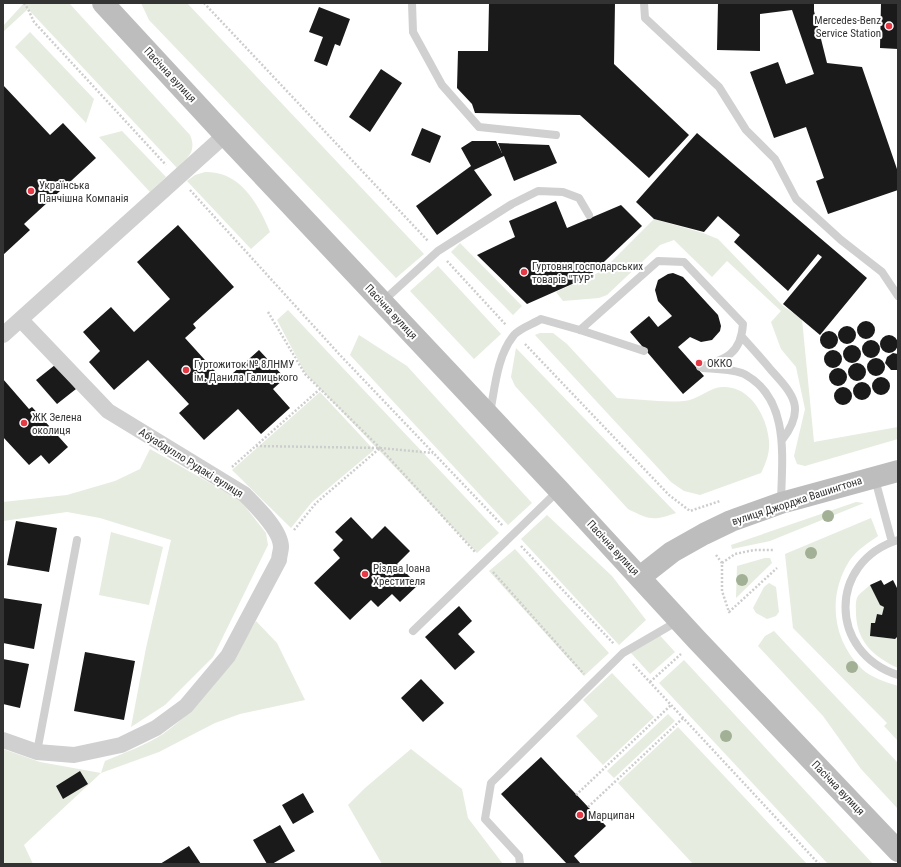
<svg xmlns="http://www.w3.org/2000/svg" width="901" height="867" font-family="'Roboto Condensed',sans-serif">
<rect width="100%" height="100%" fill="#fff"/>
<path fill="#e6ecdf" d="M24,3h45l121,132c7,16 -2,23 -13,33l-149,-159 -25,23v-6z
M141,3h46l237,251 -28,24 -247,-258z
M30,32l64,67 -8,24 -71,-76z
M122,131l44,46 -16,15 -51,-55z
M205,172c35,-1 53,31 65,60l-19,17 -64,-68 8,-6z
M654,219l49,14 15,6 65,67 19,13 12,123 84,-15v12l-93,27 -8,-2 -3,-8 11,-47 -9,-42 -15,-18 -10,-27 10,-11 -54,-50 -15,16 -38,-37 -14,5 -53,50 -8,3 -36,3 -7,-9 46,-21z
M460,243l62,63 -9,9 -62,-63z
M438,266l63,68 -27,25 -64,-68z
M288,310l211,223 -22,20 -172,-180 -28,-53z
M540,333h13l14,11 50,54c22,1 46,5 67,3 14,-1 27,-15 40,-14 27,0 43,30 45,54 1,12 -3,22 -8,32l-61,22 -16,-4 -13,-9 -136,-147z
M359,335l48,31 125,137 -24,22 -158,-170z
M516,348l160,165c-23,8 -26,7 -48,-4l-113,-123 -4,-9z
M320,392l54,58 -62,52 -21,26 -59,-58z
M150,449l90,51 26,33 2,12 -55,112 -48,48 -34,22 15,-79 25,-108 -71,-22 -33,-6 -64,9v-19l64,-7 48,-14 25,-12z
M856,502l8,1 -94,38 -38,8 -1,-4z
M547,515l65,61 34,44 -27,25 -98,-106z
M871,518l7,18c-10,7 -21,14 -28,24 -23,35 -18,80 12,109 10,9 24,13 36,17v55l-14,-15 3,-3 -94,-95 -8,-74z
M111,532l52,15 -14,58 -50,-10z
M515,549l94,104 -25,23 -95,-105z
M765,558h5l2,5 -36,35 1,-32z
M769,583l7,4 3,25 -3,4 -9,3 -11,-6 -3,-5 11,-21z
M870,585l14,22 -2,8 -5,-1 -2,9h-4l-1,13 24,3 4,-3v32c-24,-11 -41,-26 -42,-54 0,-6 -1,-13 2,-18 3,-4 9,-8 12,-11z
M256,621l21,22 28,57 -65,14 -25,9 -56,29 -58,21 -77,72 9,19h-30v-115l37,13 61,11 4,-12c19,-8 41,-16 58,-27 40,-28 69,-72 93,-113z
M655,630l20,22 -25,22 -19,-21z
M774,631l124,132v46l-37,-40 -38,-53 -65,-70 7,-10z
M684,660l189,204h-45l-169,-181z
M612,673l42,44 -51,48 -27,-29 22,-20 -15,-16z
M668,714l7,7 -61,57 -7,-7z
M678,727l129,137h-114l-75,-81z
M411,749l51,40 6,29 35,46h-121l-34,-59 17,-17z"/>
<path fill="#1a1a1a" d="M489,3h126l-1,61 75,71 -40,43 -69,-63 -105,-2 -3,-9 -15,-16 1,-37h30z
M718,3h96v8l13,52 35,4 36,105v18l-70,24 -12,-33 8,-3 -18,-51 -32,11 -24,-66 28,-10 8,22 28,-10 -22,-64 -32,4v37l-43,-1z
M881,3h17v46l-18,-1z
M319,7l31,12 -10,27 -5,-2 -8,22 -13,-5 9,-24 -14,-5z
M381,69l21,14 -32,49 -21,-15z
M3,85l47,50 13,-12 33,35 -72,66 6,6 -27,25z
M422,128l19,8 -11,27 -19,-8z
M697,133l170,145 -47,57 -37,-31 39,-47 -4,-3 -30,37 -54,-49 6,-7 -22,-19 -14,16 -50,-13 -18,-17z
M472,141h24l6,12 -4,-10 51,2 8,18 -43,18 -10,-25 -30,14 18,25 -55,40 -21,-29 55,-40 -10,-18z
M556,201l11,27 54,-23 21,21 -54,51 -61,27 -50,-49 38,-18 -6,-16z
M178,225l56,62 -41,37 3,4 -11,10 39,43 35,-31 26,28 -12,11 17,19 -29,26 -23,-25 -34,31 -25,-27 10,-9 -41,-44 -34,30 -25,-28 11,-11 -17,-19 28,-25 23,25 36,-33 -33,-37z
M673,273l10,4 35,38 3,11 -1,5 -8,9 -11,2 -11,-5 -12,10 26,29 -21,18 -53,-62 19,-16 9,11 14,-11 -14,-15 -3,-11 3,-10 10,-6z
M857 330a9 9 0 1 1 18 0a9 9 0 1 1-18 0Z
M838 335a9 9 0 1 1 18 0a9 9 0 1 1-18 0Z
M820 340a9 9 0 1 1 18 0a9 9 0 1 1-18 0Z
M880 344a9 9 0 1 1 18 0a9 9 0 1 1-18 0Z
M862 349a9 9 0 1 1 18 0a9 9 0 1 1-18 0Z
M843 354a9 9 0 1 1 18 0a9 9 0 1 1-18 0Z
M824 359a9 9 0 1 1 18 0a9 9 0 1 1-18 0Z
M893,353l5,1v16h-7l-6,-7 2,-6z
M867 367a9 9 0 1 1 18 0a9 9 0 1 1-18 0Z
M848 372a9 9 0 1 1 18 0a9 9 0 1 1-18 0Z
M55,365l21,24 -19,15 -21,-24z
M829 377a9 9 0 1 1 18 0a9 9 0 1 1-18 0Z
M872 386a9 9 0 1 1 18 0a9 9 0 1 1-18 0Z
M3,379l26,30 3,-2 36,40 -19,17 -8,-9 -12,10 -26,-28z
M853 391a9 9 0 1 1 18 0a9 9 0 1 1-18 0Z
M834 396a9 9 0 1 1 18 0a9 9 0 1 1-18 0Z
M351,517l21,22 13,-13 25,25 -13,13 21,21 -18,17 -8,-8 -14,13 -7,-7 -21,20 -36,-37 26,-25 -7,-8 10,-10 -8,-8z
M16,521l41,7 -8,44 -42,-7z
M881,580l3,5 9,-5 4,8 1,-1v49l-3,3 -25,-3 1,-13h4l2,-9 5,1 2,-8 -4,-2 -10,-20z
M3,598l39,6 -8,45 -31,-6z
M459,606l13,15 -14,13 17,18 -20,18 -30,-33z
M85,652l50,9 -11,59 -50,-9z
M3,659l26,5 -9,44 -17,-4z
M421,679l23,24 -21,19 -22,-24z
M541,757l65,69 -32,30 7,8h-14l-66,-70z
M80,771l8,13 -25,15 -7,-13z
M303,793l11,19 -21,12 -11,-19z
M280,825l15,26 -23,13h-5l-14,-24z
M189,846l12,18h-41z"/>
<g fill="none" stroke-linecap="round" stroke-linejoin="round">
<path stroke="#cdcdcd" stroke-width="2.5" stroke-dasharray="2 2" stroke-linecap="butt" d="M24,3l4,6 6,13 132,143
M204,3l224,238
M190,190l149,164 164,172
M447,261l59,64
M268,312l37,62 75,74 96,105
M525,344l144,151 21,16 30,-10
M256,446l124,2 53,5
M232,467l88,-78
M294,530l22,-27 64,-55
M521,546l93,98
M716,555l6,8v28l7,21 48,-44
M722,563l13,-9 19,-4h20
M493,572l91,102
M633,664l186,200
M650,682l31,-28
M576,795l95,-90
M588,807l95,-89"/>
<path stroke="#d0d0d0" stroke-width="8" d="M412,3l1,29 29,53 37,42 77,8
M644,3l1,15 74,69 27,43 29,29 21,40 45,41 41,32 16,24
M382,302l56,-51 74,-47 26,-13 25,1 16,6 10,17
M580,330l78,-69 26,1 59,62c-2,30 -17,35 -43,43
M742,337c10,11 20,22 29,33 23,25 35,39 11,70
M703,368c11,1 33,1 43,7 44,25 36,83 35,126
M490,413c5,-26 7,-57 24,-78 6,-7 19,-11 27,-16l39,11 64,21
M875,479l17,63
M898,540c-70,22 -70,112 0,135
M413,631l146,-141
M37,752l40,-212
M520,864l-1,-8 -34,-37 6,-36 132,-130 55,-32"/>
<path stroke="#d0d0d0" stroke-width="16" d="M3,335l222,-200
M3,740l34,12 37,3 47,-10 35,-17 30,-22 42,-50 51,-96c0,-4 2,-9 2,-13 0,-17 -25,-41 -37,-53l-136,-83 -87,-91"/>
<path stroke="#bdbdbd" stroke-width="22" d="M103,3l122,132 334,355 138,150 201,211
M640,577l32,-25 32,-18 27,-13 50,-18 117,-32"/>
</g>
<g fill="#a2b095">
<circle cx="828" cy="516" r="6"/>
<circle cx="811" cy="553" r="6"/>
<circle cx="742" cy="580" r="6"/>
<circle cx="852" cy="667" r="6"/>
<circle cx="726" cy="736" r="6"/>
</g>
<g fill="#e63946" stroke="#fff" stroke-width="1.5">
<circle cx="889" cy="26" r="4"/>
<circle cx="31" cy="191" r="4"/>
<circle cx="524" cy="272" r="4"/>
<circle cx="699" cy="363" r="4"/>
<circle cx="186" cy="370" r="4"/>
<circle cx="24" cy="423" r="4"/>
<circle cx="365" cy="574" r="4"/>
<circle cx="580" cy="815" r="4"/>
</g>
<g text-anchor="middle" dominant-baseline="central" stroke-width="4" stroke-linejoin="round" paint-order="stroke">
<g font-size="11" fill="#333" stroke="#fff" text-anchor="start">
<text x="881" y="20" text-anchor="end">Mercedes-Benz<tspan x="881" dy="13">Service Station</tspan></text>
<text x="39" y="185">Українська<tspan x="39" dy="13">Панчішна Компанія</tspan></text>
<text x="532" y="266">Гуртовня господарських<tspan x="532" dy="13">товарів "ТУР"</tspan></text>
<text x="707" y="363">ОККО</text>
<text x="194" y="364">Гуртожиток № 8ЛНМУ<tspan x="194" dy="13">ім. Данила Галицького</tspan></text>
<text x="32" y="417">ЖК Зелена<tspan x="32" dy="13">околиця</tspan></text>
<text x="373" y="568">Різдва Іоана<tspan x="373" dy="13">Хрестителя</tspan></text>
<text x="588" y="815">Марципан</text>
</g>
<g font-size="11" fill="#333" stroke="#fff">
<text transform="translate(170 75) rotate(47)">Пасічна вулиця</text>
<text transform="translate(391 312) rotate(47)">Пасічна вулиця</text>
<text transform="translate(191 463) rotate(32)">Абуабдулло Рудакі вулиця</text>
<text transform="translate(797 501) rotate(-18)">вулиця Джорджа Вашингтона</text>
<text transform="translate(613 548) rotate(47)">Пасічна вулиця</text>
<text transform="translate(838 788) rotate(46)">Пасічна вулиця</text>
</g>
</g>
<rect width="901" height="867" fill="none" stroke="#333333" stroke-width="8"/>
</svg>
